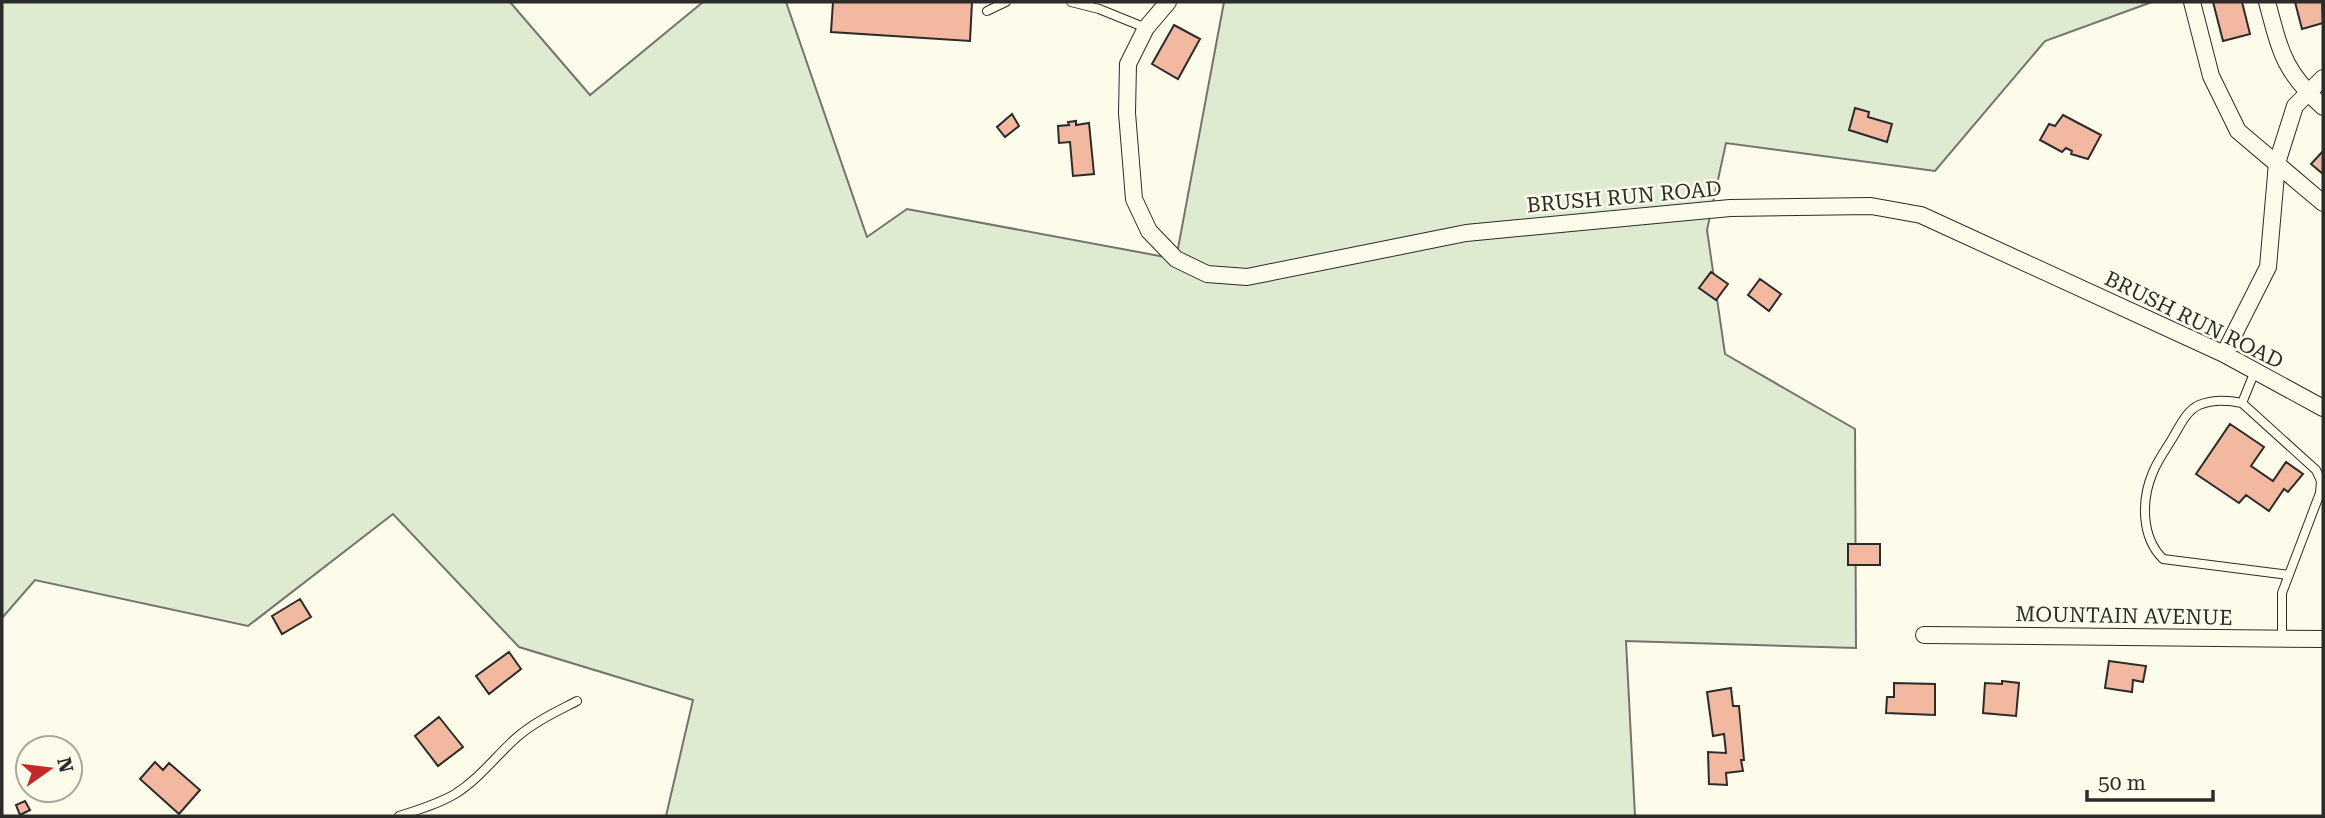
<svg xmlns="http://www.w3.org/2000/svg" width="2325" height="818" font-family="'Roboto Serif',serif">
<rect width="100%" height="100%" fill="#fdfbea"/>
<path fill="#deebd1" stroke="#74746e" stroke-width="2" d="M2,2h508l80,93 113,-93h83l81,235 40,-28 269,50 48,-257h928l-107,39 -110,130 -209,-28 -19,87 18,124 130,75 1,219 -230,-7 9,175h-969l27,-116 -174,-53 -126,-133 -145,112 -213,-46 -33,38z"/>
<path fill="#f2b8a0" stroke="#2b2b2b" stroke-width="2" d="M833,2h139l-2,39 -139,-9z
M2213,2h29l8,32 -27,7z
M2295,2h27l1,21 -21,6z
M1174,25l26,14 -22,40 -26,-15z
M1855,108l14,4 -1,5 24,7 -5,18 -38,-12z
M1012,114l7,12 -14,11 -8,-10z
M2063,115l38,20 -13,24 -17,-5 1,-3 -6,-3 -4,4 -22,-12 9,-16 6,2z
M1076,121v4l13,-2 5,51 -21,2 -3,-34 -11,1 -1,-17 11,-1 -1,-3z
M2323,151v23l-12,-10z
M1711,272l17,12 -12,16 -17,-12z
M1760,279l21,15 -12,17 -21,-16z
M2230,424l34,23 -13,19 22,15 13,-19 17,12 -15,18 -4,-3 -15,22 -23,-16 -7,8 -43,-29z
M1848,544h32v21h-32z
M300,599l11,18 -29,17 -10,-18z
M509,652l12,17 -32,25 -13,-18z
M2109,661l37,5 -3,16 -10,-2 -1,12 -27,-4z
M2002,681l17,2 -3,33 -33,-3 2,-30 17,1z
M1894,683l41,1v31l-49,-2 1,-16h7z
M1731,688l2,18h6l5,54h-3l2,11 -17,2 1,12 -18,-1 -1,-32 18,1 -2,-19 -11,2 -6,-44z
M439,717l24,30 -25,19 -23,-30z
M155,762l8,8 6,-7 31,27 -21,24 -39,-35z
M25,801l5,9 -10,5 -4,-10z"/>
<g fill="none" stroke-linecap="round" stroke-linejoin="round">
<g stroke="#2b2b2b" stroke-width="10">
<path id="service" d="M1071,2l28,7 47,19
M987,11l19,-9
M2255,371l-13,32 74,67 5,11 -1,12 -38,100v46
M2242,403c-14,-3 -29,-4 -43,2 -13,6 -19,21 -27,34 -6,10 -14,21 -19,33 -12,28 -12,65 10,87l126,16
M399,816c19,-6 39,-12 56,-22 24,-15 40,-37 61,-56 18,-16 40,-26 61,-37"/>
</g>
<g stroke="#2b2b2b" stroke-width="18">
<path id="minor" d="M1168,2l-22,26 -18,36 -1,49 7,86 15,32 27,28 31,15 40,3 219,-44 264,-25 141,-2 50,9 303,139 99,54
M2192,2l19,74 27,55 85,72
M2267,2c14,51 16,68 56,105
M2224,354l44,-87 9,-104 18,-57 28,-28
M1924,635l399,4"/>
</g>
<use href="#service" stroke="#fdfbea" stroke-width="8"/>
<use href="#minor" stroke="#fdfbea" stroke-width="16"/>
</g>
<g text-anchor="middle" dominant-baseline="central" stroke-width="5" stroke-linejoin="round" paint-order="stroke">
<g font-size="21" fill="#2b2b2b" stroke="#fdfbea">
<text transform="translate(1624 197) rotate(-5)">BRUSH RUN ROAD</text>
<text transform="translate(2194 320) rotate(26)">BRUSH RUN ROAD</text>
<text transform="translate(2124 616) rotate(1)">MOUNTAIN AVENUE</text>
</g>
</g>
<rect width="2325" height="818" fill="none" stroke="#2b2b2b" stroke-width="7"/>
<g transform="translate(49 769) rotate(76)"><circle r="33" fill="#fdfbea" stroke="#a9a89e" stroke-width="2"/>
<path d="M0-5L12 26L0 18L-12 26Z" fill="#c62828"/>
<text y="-10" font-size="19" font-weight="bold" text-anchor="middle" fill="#2b2b2b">N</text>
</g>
<path d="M2087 790v10h126v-10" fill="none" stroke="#2b2b2b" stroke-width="3.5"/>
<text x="2098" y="790" font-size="21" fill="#2b2b2b" stroke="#fdfbea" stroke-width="5" paint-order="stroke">50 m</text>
</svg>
